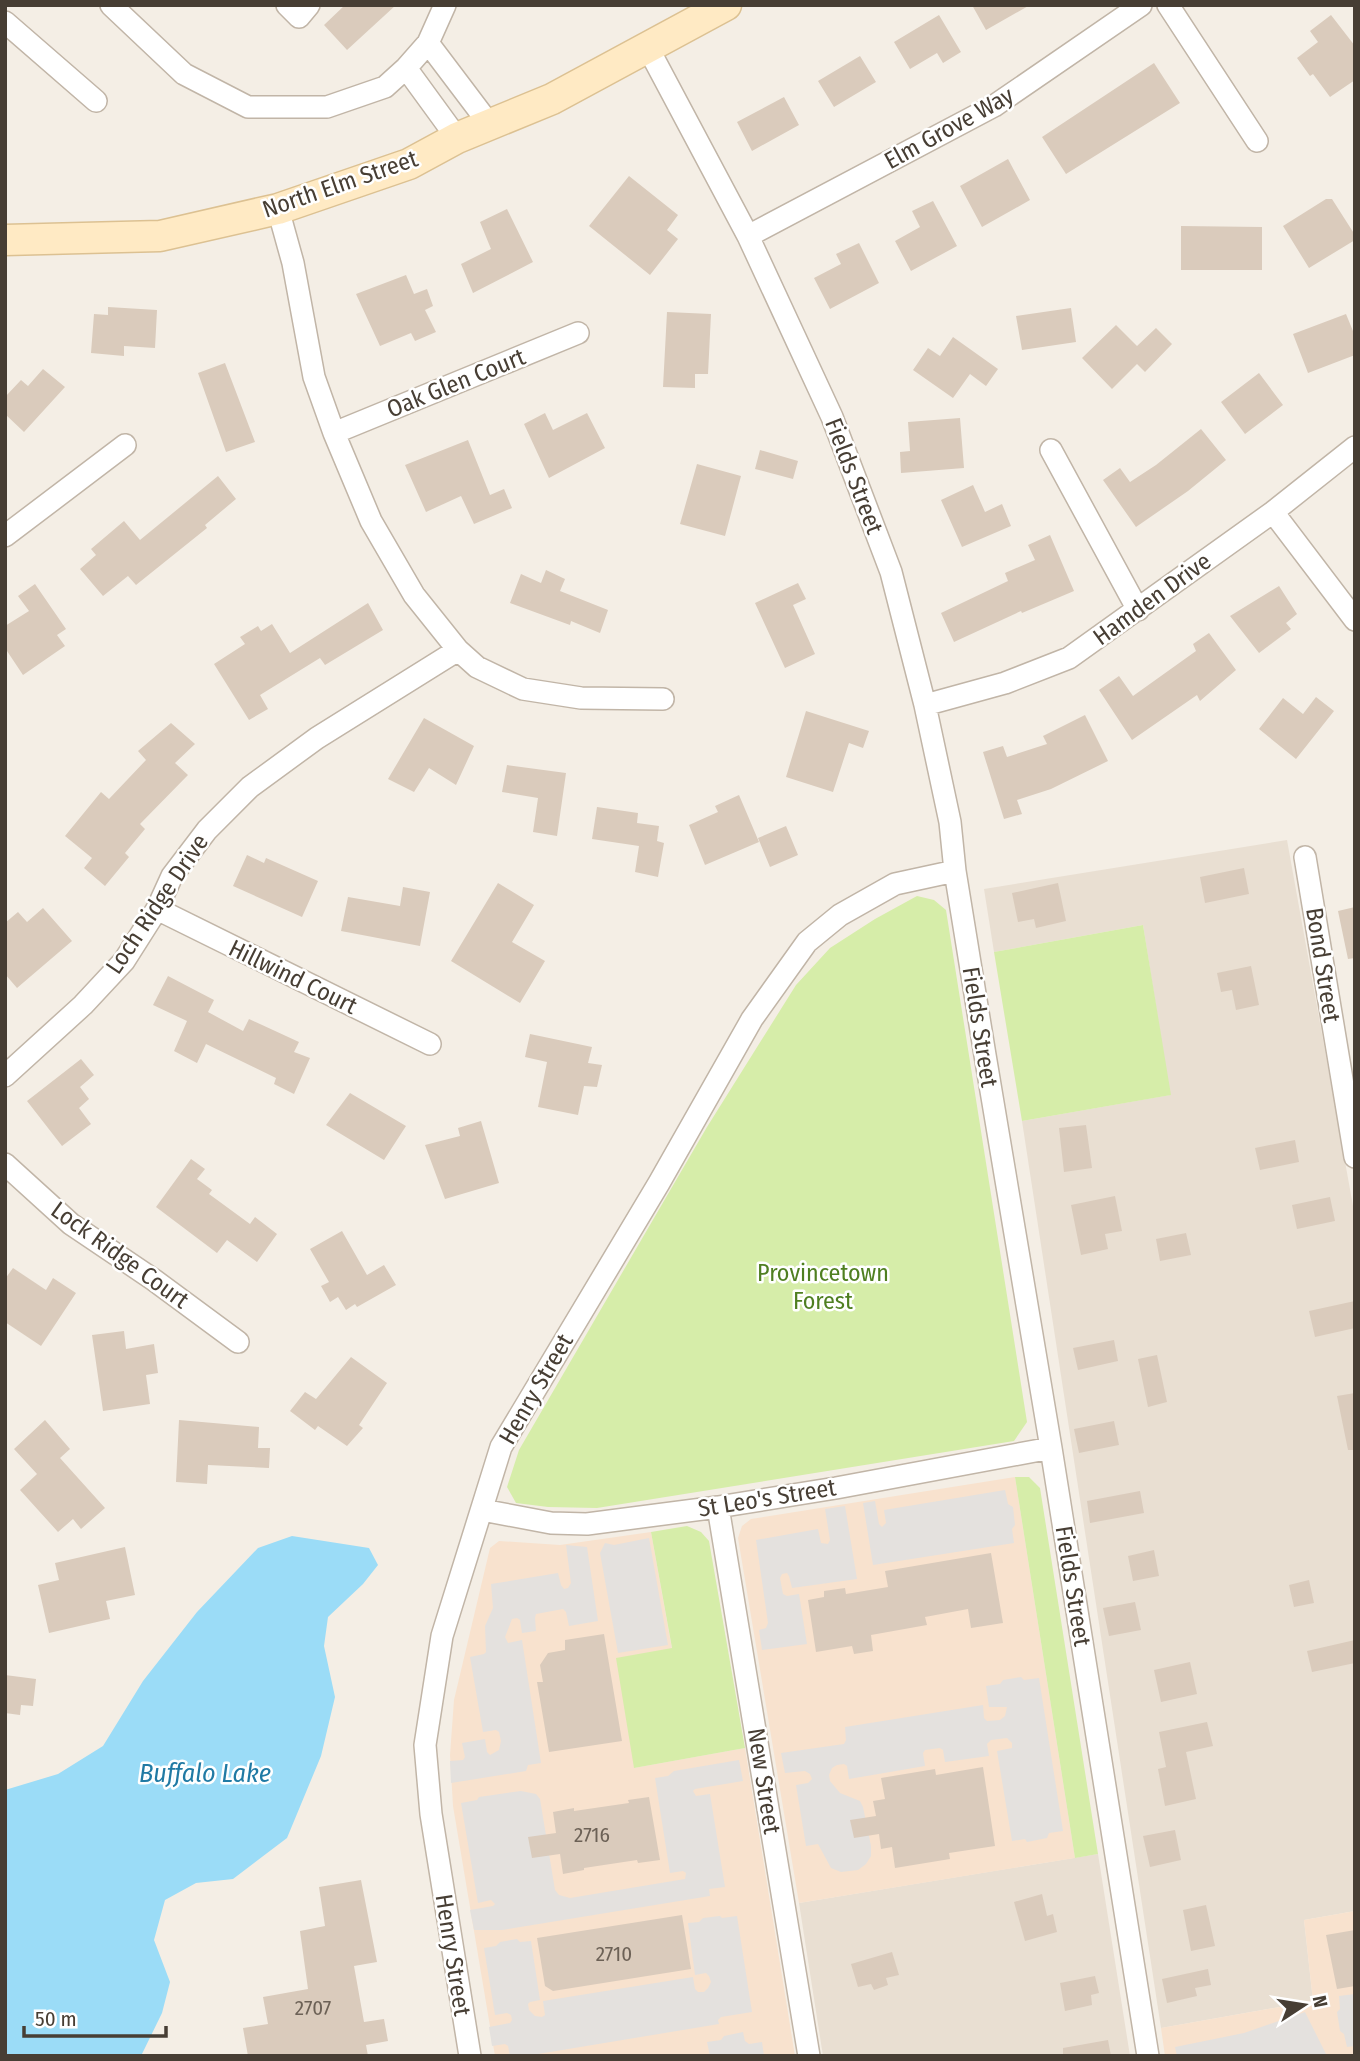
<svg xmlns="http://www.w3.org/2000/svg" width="1360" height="2061" font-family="'Fira Sans Condensed',sans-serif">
<rect width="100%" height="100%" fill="#f4eee5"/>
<path fill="#e9dfd2" d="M1287,840l68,377v694l-51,9 9,81 -152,27 -139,-907 148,-26 -27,-170 -149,27 -10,-63z
M1098,1854l32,202h-307l-24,-153z"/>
<path fill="#f8e2ce" d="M1015,1477l60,381 -276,45 -61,-365 4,-12 9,-7z
M651,1532l21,117 -38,119 111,-20 50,308h-300l-42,-250 -3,-51 4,-55 36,-152 9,-7 61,4z
M1355,1911v145h-190l-4,-28 152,-27 -9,-81z"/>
<path fill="#d6eda9" d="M917,896l17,4 12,10 81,512 -13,19 -417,67 -49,-1 -32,-4 -9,-16 12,-37 188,-323 89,-142 34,-37 45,-29z
M1143,925l28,170 -149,26 -28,-169z
M1015,1477h14l11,11 58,366 -23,4z
M687,1526l14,6 8,9 36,207 -111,20 -18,-110 56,-10 -21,-116z"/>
<path fill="#e4e1de" d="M1005,1490l3,14 5,3 2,18 -3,4 2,14 -141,22 -10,-62 12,-2 4,23 3,3 4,-4 -2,-13z
M845,1506l12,73 -65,9 -3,-12 -2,-3 -5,1 -2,4 3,16 4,2 12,-2 8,50 -45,6 -3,-20 7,-2 2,-5 -12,-83 62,-11 3,14 7,1 2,-4 -5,-31z
M649,1538l19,107 -50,8 -18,-100 5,-10 9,2z
M566,1545l21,2 11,74 -29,5 -3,-14 -3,-3 -27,5 -1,4 1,13 -14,2 -2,-13 -3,-2 -5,1 -7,18 3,6 14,-3 19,123 -13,2 -2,6 -75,12 -1,-22 13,-1 2,-3 -3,-14 23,-4 2,13 3,3 9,-5 2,-9 -2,-9 -3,-2 -13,2 -13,-75 14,-3 2,-2 -1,-26 8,-18 -2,-24 67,-11 3,12 3,4 4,-1 3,-5z
M1021,1677l3,3 15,-2 24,153 -14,2 -2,5 -20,4 -2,-3 -13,2 -15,-90 15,-3v-5l-5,-5 -16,2 -4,4 2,12 -44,6 -2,-12 -3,-2 -15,2 -2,3 2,13 -76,13 -2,-13 -3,-2 -7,1 -5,3 -3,7 1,6 10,12 20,8 3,6 8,39v10l-5,8 -8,6 -17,2 -10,-4 -13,-24 -12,2 -10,-61 12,-2 4,-4 -2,-5 -5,-3 -20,2 -4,-20 63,-9 2,-4 -1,-13 138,-22 1,13 3,3 13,-1 5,-4 2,-9h-18l-3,-21 14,-2 3,-4z
M739,1760l4,21 -48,8 -2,2 3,5 14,-2 15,93 -16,2 1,7 -208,34h-28l-4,-20 23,-4 2,-2 -4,-4 -13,3 -17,-100 16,-3 2,-3 42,-6 15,3 4,5 15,91 4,5 11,3 115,-19 1,-6 -3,-2 -13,2 -15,-95 13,-2 6,-5z
M720,1916l2,2 15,-2 15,96 -31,5 -3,3 1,4 -193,32h-16l-2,-10 -3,-2 -13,2 -3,-19 21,-4 2,-3 -1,-5 -4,-2 -12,2 -11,-67 12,-2 4,-4 17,-3 3,3 11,-1 9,59 -10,2 -2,2 1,6 6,6 7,1 3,-2 -2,-14 150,-24 2,12 3,3h6l4,-4 3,-6 -2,-6 -3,-3 -11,2 -7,-52 11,-1 4,-4z
M1355,1994v52l-8,1 -3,-13 -4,-3 -3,-19 3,-3 -1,-13z
M1305,2012l22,44h-150l-2,-9 69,-14z
M743,2032l2,9 4,3 13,-2 2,14h-54l-3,-14 14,-2 3,-4z"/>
<path fill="#9bdcf7" d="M292,1536l77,12 9,17 -15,19 -35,33 -4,29 11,51 -14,59 -34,82 -54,41 -37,4 -31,17 -11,40 16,42 -8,31 -21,43h-136v-266l53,-16 45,-28 40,-65 54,-69 61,-64z"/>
<path fill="#dacbbc" d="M345,5h51l-49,45 -23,-25z
M972,5h58l-44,25z
M939,15l22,37 -18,11 -6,-10 -27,16 -16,-27z
M1331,15l24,31v34l-25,17 -17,-23 -3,2 -13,-18 21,-16 -8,-11z
M860,56l16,26 -42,25 -16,-26z
M1154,63l26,40 -114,71 -24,-37z
M784,97l15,28 -47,26 -15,-29z
M1008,159l22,41 -48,27 -22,-41z
M629,176l49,39 -11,15 11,9 -28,36 -61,-49z
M1326,199h6l23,36v5l-46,28 -26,-42z
M933,201l24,45 -46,25 -16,-30 25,-14 -8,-16z
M507,209l26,53 -60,31 -12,-29 30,-15 -11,-27z
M1181,226l81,1v43h-81z
M859,243l20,40 -49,26 -16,-31 27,-14 -5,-10z
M406,275l8,19 13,-5 6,17 -8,4 11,22 -21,9 -4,-8 -31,13 -24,-52z
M108,307l49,3 -2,38 -31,-2v10l-33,-3 3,-39 14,1z
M1071,308l5,34 -54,8 -6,-34z
M667,312l44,2 -3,60h-13v14l-32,-1z
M1346,314l9,22v19l-47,18 -15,-39z
M1116,325l21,21 19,-18 16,16 -27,28 -8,-8 -25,25 -30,-31z
M953,337l45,32 -12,17 -16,-12 -17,24 -40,-28 15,-22 12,8z
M225,363l30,79 -29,10 -28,-79z
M43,369l22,18 -41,45 -19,-18v-17l16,-17 7,6z
M1259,373l24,32 -38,29 -24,-32z
M545,413l8,17 34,-17 18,35 -56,30 -25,-54z
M960,418l4,50 -63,5 -1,-21 10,-1 -2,-29z
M1201,429l25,31 -38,31 -52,36 -33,-47 17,-12 10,14 26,-17z
M468,440l22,55 14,-6 8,19 -38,16 -13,-28 -35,16 -21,-47z
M760,450l38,11 -5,18 -38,-10z
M697,464l44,12 -16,60 -45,-12z
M218,476l18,23 -31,26 2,3 -71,57 -8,-9 -25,20 -23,-27 16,-14 -5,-6 33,-28 16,19z
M973,485l12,27 17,-8 9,22 -49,21 -21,-47z
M1050,535l24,56 -52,22 -1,-2 -67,31 -13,-29 67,-32 -3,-8 30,-13 -7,-15z
M546,570l19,9 -5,12 48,19 -8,23 -29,-12 -1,4 -60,-22 11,-29 20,9z
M798,583l8,16 -13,6 22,49 -30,14 -30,-65z
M35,584l31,45 -9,6 8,11 -42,29 -18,-27v-22l24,-15 -11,-15z
M1279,586l18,28 -11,9 5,6 -32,24 -29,-37z
M368,603l15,27 -58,35 -5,-7 -60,37 8,14 -19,11 -35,-56 31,-20 -5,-7 18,-11 3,5 11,-7 18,29z
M1209,633l27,37 -36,31 -3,-6 -65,45 -33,-50 20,-14 14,20 63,-45 -3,-7z
M1316,697l18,14 -38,48 -37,-30 24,-31 20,16z
M806,711l63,20 -6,17 -14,-5 -16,49 -47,-15z
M1085,715l23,46 -57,28 -34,11 5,14 -18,5 -21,-67 20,-6 4,11 40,-13 -4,-8z
M424,718l50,28 -18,39 -27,-17 -15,24 -26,-13z
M171,723l24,21 -20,19 13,12 -48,49 5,5 -20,24 4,4 -24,29 -21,-18 8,-10 -27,-22 36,-44 8,7 37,-39 -8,-9z
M507,765l59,8 -9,63 -24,-4 5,-34 -36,-6z
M739,795l20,47 -54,23 -16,-40 29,-13 -3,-6z
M597,807l41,6 -1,10 22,3 -2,15 7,2 -6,34 -23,-5 4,-26 -47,-7z
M786,826l12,29 -28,12 -12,-29z
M247,855l17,8 2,-5 52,23 -16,36 -69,-31z
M1244,868l5,26 -44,9 -5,-26z
M498,883l36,22 -22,37 33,19 -25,42 -69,-42z
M1058,883l8,38 -30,7 -2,-9 -16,3 -6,-29z
M403,887l27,5 -10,54 -79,-15 7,-34 52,9z
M1355,907v51l-7,1 -10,-48z
M43,908l29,33 -55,47 -12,-14v-51l13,-11 9,10z
M1251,966l8,39 -23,5 -4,-20 -11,2 -4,-19z
M168,976l46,24 -6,12 35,19 6,-12 50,23 -5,10 16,6 -16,36 -20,-10 2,-6 -70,-34 -9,19 -23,-12 13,-30 -34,-16z
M530,1034l62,13 -4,16 14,2 -5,22 -13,-1 -6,29 -40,-8 9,-45 -22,-5z
M81,1059l13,16 -14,12 9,12 -10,9 12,16 -29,22 -35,-45z
M350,1093l56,33 -22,34 -58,-35z
M481,1121l18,62 -54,16 -20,-54 35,-9 -2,-8z
M1086,1125l6,43 -28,4 -5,-44z
M1295,1140l4,22 -39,8 -5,-22z
M191,1159l14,10 -8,10 15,11 -3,4 41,30 5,-7 22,17 -20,28 -30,-22 -10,13 -61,-46z
M1115,1196l7,35 -17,3 3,15 -27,6 -10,-50z
M1330,1197l5,24 -38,8 -5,-24z
M342,1231l25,44 17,-10 12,20 -39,22 -2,-3 -9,6 -8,-13 -8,5 -9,-16 8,-4 -19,-33z
M1186,1233l5,22 -31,6 -4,-22z
M13,1268l33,22 7,-12 23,15 -35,53 -36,-24v-43z
M1355,1301v27l-40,9 -6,-26z
M124,1331l2,18 28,-5 4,29 -12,2 4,29 -47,7 -11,-76z
M1114,1340l4,21 -40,9 -5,-22z
M1157,1355l10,47 -19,5 -10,-48z
M351,1357l36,26 -28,42 4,3 -16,18 -29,-20 -3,4 -25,-19 15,-19 11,7z
M1355,1393v57h-7l-11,-54z
M45,1420l25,29 -10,9 45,50 -24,21 -8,-10 -15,13 -38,-42 17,-16 -23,-25z
M179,1420l80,7 -1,21h12l-1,20 -61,-3 -1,19 -31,-2z
M1114,1421l5,24 -40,8 -5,-24z
M1140,1491l4,22 -54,10 -3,-22z
M125,1547l10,48 -29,6 4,18 -61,14 -11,-48 21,-5 -4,-17z
M1154,1550l5,26 -26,5 -5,-25z
M991,1553l12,70 -32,5 -3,-19 -43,8 2,8 -56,10 2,16 -19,3 -2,-8 -36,6 -8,-52 16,-3v-6l21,-3 1,6 42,-7 -3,-16z
M1309,1580l5,23 -20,4 -5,-22z
M1135,1602l6,28 -32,6 -6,-28z
M604,1634l18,107 -73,11 -12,-70h6l-3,-17 8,-12 17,-3v-10z
M1355,1640v23l-43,9 -5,-21z
M1190,1662l7,32 -36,8 -7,-32z
M5,1675l31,4 -3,27 -12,-1 -1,10 -15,-2z
M1207,1722l6,24 -27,6 10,47 -31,7 -7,-37 8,-2 -7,-35z
M983,1767l12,79 -46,7 1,6 -55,9 -3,-21 -11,2 -2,-15 -25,4 -4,-18 26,-4 -3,-15 12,-2 -4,-21 54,-9 1,6z
M649,1797l11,63 -22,3 -1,-3 -53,8v2l-21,4 -3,-20 -28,4 -4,-21 28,-4 -3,-21 21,-4v3l55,-8 -1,-3z
M1175,1830l6,30 -31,7 -7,-31z
M361,1880l16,82 -23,4 10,56 20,-3 4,22 -22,4 2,11h-120l-5,-28 25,-4 -5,-27 45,-8 -8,-58 25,-5 -6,-39z
M1042,1894l5,22 6,-2 4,18 -32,9 -11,-39z
M1206,1905l9,41 -24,5 -8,-41z
M682,1915l9,54 -138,22 -8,-5 -8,-48z
M1355,1930v56l-18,3 -11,-54z
M892,1952l7,23 -13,3 2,7 -14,5 -3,-6 -13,3 -7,-23z
M1208,1969l3,16 -16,3 2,8 -30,7 -5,-24z
M1095,1976l4,17 -8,2 1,10 -27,6 -5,-28z
M1108,2040l3,16h-48v-8z"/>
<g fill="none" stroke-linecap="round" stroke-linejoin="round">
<g stroke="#c1b5a7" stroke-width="24">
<path id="street" d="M111,5l73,69 64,33h79l58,-20 21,-19 22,-25 17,-38
M287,5l12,12 10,-12
M1168,5l89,136
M5,22l91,79
M428,43l62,82
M648,48l100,188 84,181 59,155 34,133 25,117 5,49 30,184 66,393 97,608
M406,68l51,70
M278,209l15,54 21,114 20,56 37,88 43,74 44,55 19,17 46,22 58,9 82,1
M748,236l246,-130 147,-101
M334,433l244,-100
M1051,450l87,160
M1273,512l82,108
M5,536l120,-91
M925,705l80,-22 64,-25 204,-146 82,-65
M1305,857l50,300
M157,909l273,135
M5,1076l78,-71 41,-44 33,-52 15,-33 35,-46 43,-43 67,-49 141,-88
M5,1164l66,60 83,56 84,62
M718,1507l91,549
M482,1510l69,13 36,1 131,-17 118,-19 215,-40
M470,2056l-39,-242 -6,-69 17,-109 59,-189 158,-264 93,-164 55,-77 33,-27 55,-31 60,-13"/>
</g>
<g stroke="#dcc192" stroke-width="33">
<path id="secondary" d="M5,240l155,-4 118,-27 131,-45 48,-26 95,-39 174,-94"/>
</g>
<use href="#street" stroke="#fff" stroke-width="21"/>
<use href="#secondary" stroke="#ffeac4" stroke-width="30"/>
</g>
<g text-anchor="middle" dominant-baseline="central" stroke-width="5" stroke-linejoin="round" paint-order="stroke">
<g font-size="21" fill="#6c6156">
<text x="592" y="1835">2716</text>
<text x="614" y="1954">2710</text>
<text x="313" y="2008">2707</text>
</g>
<g font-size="24" fill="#473e34" stroke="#fff">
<text transform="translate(949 128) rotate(-29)">Elm Grove Way</text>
<text transform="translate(340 184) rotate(-19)">North Elm Street</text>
<text transform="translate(456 383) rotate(-22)">Oak Glen Court</text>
<text transform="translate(854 476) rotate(69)">Fields Street</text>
<text transform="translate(1152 599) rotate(-36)">Hamden Drive</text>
<text transform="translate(157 904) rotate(-56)">Loch Ridge Drive</text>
<text transform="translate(1323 965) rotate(81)">Bond Street</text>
<text transform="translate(293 977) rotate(26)">Hillwind Court</text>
<text transform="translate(980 1027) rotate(81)">Fields Street</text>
<text transform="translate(120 1255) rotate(36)">Lock Ridge Court</text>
<text transform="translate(536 1389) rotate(-60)">Henry Street</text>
<text transform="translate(767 1498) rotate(-9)">St Leo's Street</text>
<text transform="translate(1073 1586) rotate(81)">Fields Street</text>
<text transform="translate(764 1781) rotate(81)">New Street</text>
<text transform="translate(453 1955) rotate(81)">Henry Street</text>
</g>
<g font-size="24" fill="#4f7f21" stroke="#fff">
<text x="823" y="1273">Provincetown<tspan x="823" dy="28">Forest</tspan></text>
</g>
<g font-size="26" font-style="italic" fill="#207aa4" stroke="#fff">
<text x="205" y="1773">Buffalo Lake</text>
</g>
</g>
<rect width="1360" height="2061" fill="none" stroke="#473e34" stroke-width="14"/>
<g transform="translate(1304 2005) rotate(78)" stroke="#ffffff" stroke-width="5" paint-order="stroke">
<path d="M0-5L12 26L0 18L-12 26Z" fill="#473e34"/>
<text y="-10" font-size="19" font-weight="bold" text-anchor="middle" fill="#473e34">N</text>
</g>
<path d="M24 2026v10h142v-10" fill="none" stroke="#473e34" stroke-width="3.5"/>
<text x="35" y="2026" font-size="21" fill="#473e34" stroke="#ffffff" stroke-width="5" paint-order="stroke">50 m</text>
</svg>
